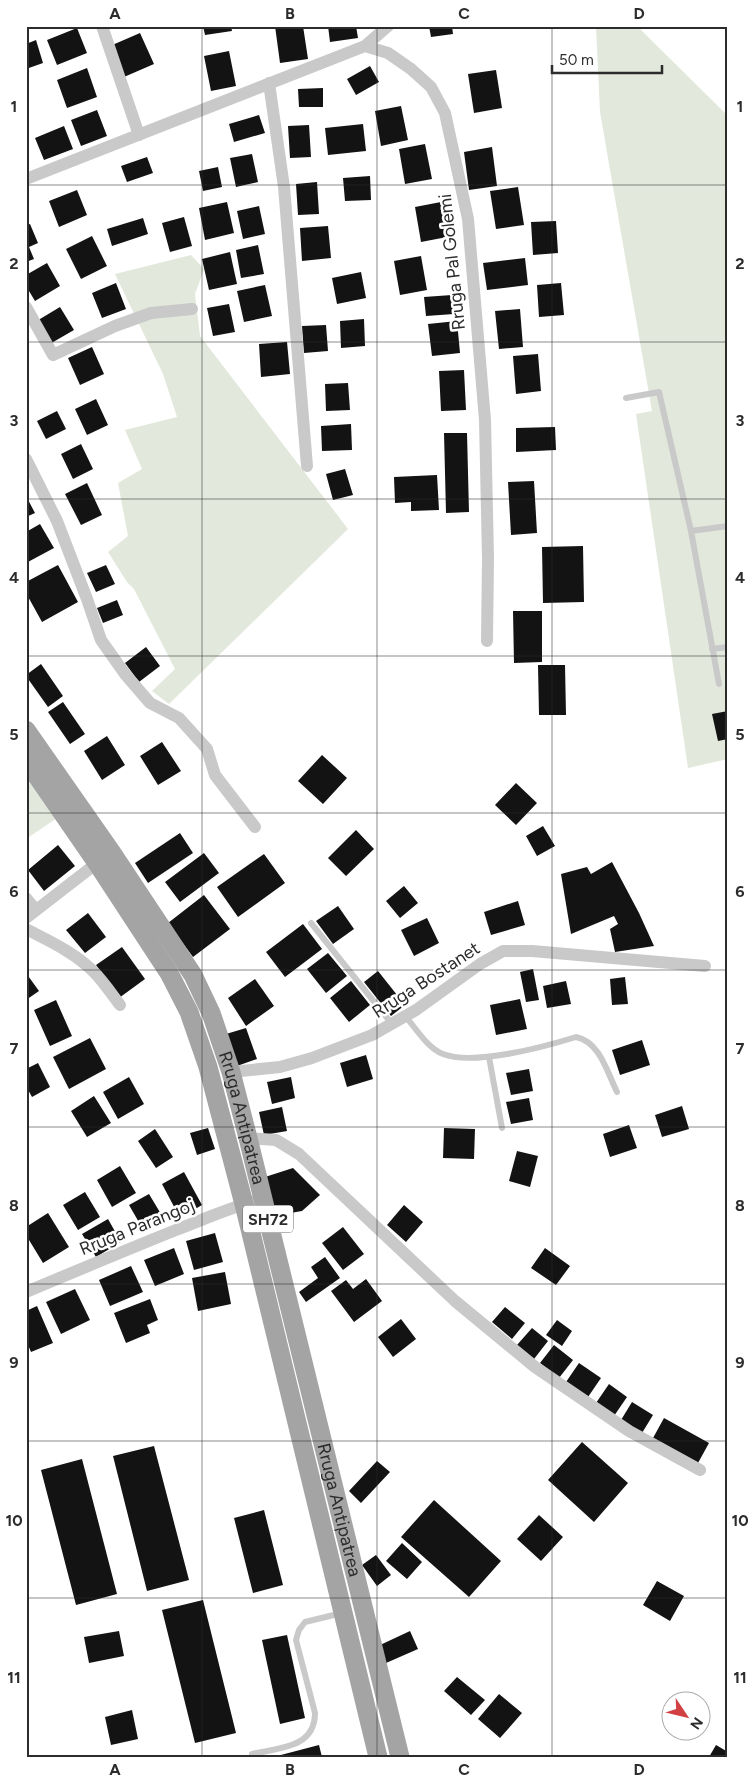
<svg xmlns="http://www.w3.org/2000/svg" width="754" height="1783" font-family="Figtree,sans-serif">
<rect width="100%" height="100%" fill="#fff"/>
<path fill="#e2e8db" d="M596,26h41l91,90v643l-40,9 -52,-354 16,-3 -52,-299z
M191,255l13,14 -9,25 5,42 148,193 -179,175 -17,-13 23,-22 -41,-80 -7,-7 -19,-30 20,-16 -10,-53 24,-14 -17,-39 52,-13 -14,-43 -48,-100z
M26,770l34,46 -34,23z"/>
<path fill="#131313" d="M203,26h28l1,5 -27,4z
M275,26h28l5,33 -28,4z
M328,26h28l2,12 -28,4z
M429,26h23l1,8 -22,3z
M77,28l10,25 -30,12 -10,-25z
M140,33l14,31 -30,13 -14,-31z
M36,40l7,23 -17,6v-25z
M229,51l7,35 -25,5 -7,-35z
M370,66l9,16 -23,13 -9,-16z
M87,68l10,29 -30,11 -10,-28z
M496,70l6,38 -28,5 -6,-39z
M323,88v19h-24l-1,-18z
M401,106l7,34 -27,6 -6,-35z
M97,110l10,26 -26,10 -10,-26z
M259,115l6,18 -31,9 -5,-18z
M363,124l3,27 -38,4 -3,-27z
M309,125l2,32 -21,1 -2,-32z
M64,126l9,23 -29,11 -9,-22z
M425,144l7,35 -27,5 -6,-35z
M492,147l5,39 -28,4 -5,-38z
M252,154l6,28 -22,5 -6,-29z
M147,157l6,16 -26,9 -6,-16z
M218,167l4,20 -19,4 -4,-20z
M370,176l1,24 -26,1 -2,-23z
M317,182l2,32 -21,1 -2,-31z
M518,187l6,38 -28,4 -6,-38z
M77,190l10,25 -28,12 -10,-26z
M227,202l7,31 -29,7 -6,-32z
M441,202l6,35 -26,5 -6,-35z
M259,206l6,28 -22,5 -6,-28z
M184,217l8,29 -22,6 -8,-29z
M143,218l5,16 -36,12 -5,-17z
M556,221l2,32 -25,2 -2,-33z
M30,224l8,19 -9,4 5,12 -8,3v-37z
M328,226l3,32 -29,3 -2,-33z
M92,236l15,30 -26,13 -15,-30z
M258,245l6,29 -23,4 -5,-28z
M230,252l7,32 -28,6 -7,-31z
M421,256l6,34 -27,5 -6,-34z
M525,258l3,27 -41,5 -4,-27z
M47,263l13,23 -25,15 -9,-15v-11z
M361,272l5,26 -29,6 -5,-26z
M116,283l10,26 -24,9 -10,-25z
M561,283l3,32 -25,2 -2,-32z
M265,285l7,31 -28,6 -7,-31z
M452,295l2,19 -28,2 -2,-19z
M229,304l6,28 -22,4 -6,-28z
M60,307l14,23 -26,15 -13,-23z
M520,309l3,38 -24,2 -4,-38z
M364,319l1,27 -24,2 -1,-27z
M457,321l3,32 -28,3 -4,-32z
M326,325l2,26 -24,2 -2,-27z
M287,342l3,32 -29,3 -2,-33z
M92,347l12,27 -24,11 -12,-27z
M538,354l3,37 -25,3 -3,-38z
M464,370l2,40 -25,1 -2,-40z
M348,383l2,27 -24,1 -1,-27z
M96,399l12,26 -21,10 -12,-26z
M57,411l9,18 -20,10 -9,-18z
M351,424l1,26 -30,1 -1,-25z
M555,427l1,23 -40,2v-24z
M444,433h23l2,79 -23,1z
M81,444l12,25 -20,10 -12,-25z
M345,469l8,26 -20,5 -7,-26z
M437,475l2,35 -28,1v-9l-16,1 -1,-26z
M534,481l3,52 -26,2 -3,-53z
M87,483l15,32 -21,10 -16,-31z
M26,496l9,17 -9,4z
M40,524l14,24 -28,15v-31z
M583,546l1,56 -41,1 -1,-56z
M58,565l20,37 -36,20 -16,-29v-11z
M106,565l9,19 -19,8 -9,-19z
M117,600l6,15 -20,8 -6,-15z
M513,611h29v51l-28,1z
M146,647l14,19 -21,16 -14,-19z
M41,664l22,32 -15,11 -22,-31v-1z
M538,665h27l1,50h-27z
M63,702l22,32 -15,10 -22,-32z
M728,711v28l-10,2 -6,-27z
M107,736l18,29 -23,15 -18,-29z
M162,742l19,29 -23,14 -18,-29z
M322,755l25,23 -24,26 -25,-23z
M516,783l21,20 -21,22 -21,-20z
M543,826l12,20 -18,10 -11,-20z
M356,830l18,19 -28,27 -18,-18z
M180,833l13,20 -45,30 -13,-20z
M58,845l17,21 -31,25 -16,-21z
M204,853l15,20 -39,29 -15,-20z
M264,854l21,29 -47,34 -21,-30z
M612,862l27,51 15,33 -39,6 -5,-23 8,-5 -4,-8 -43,18 -10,-60 26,-7 4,7z
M404,886l14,17 -18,15 -14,-17z
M204,895l26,34 -37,28 -25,-34z
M518,901l7,24 -34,10 -7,-23z
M338,906l16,23 -21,15 -17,-23z
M88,913l18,24 -21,16 -19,-23z
M427,918l12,25 -25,13 -13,-26z
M303,924l19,25 -37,28 -19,-25z
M122,947l23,32 -26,19 -23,-33z
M328,953l19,23 -21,17 -19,-24z
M533,969l6,31 -13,2 -6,-30z
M378,971l27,34 -14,11 -27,-34z
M26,973l13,18 -13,9z
M625,977l3,27 -16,1 -2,-26z
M255,979l19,27 -28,20 -18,-28z
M351,981l19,24 -21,17 -19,-24z
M566,981l5,23 -24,4 -4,-22z
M520,999l7,30 -31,6 -6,-30z
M56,1000l16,36 -22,10 -16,-36z
M246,1028l11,31 -20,7 -11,-32z
M90,1038l16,31 -37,20 -16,-32z
M642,1040l8,25 -30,10 -8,-25z
M366,1055l7,24 -26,8 -7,-24z
M38,1063l12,24 -18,10 -6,-11v-17z
M529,1069l4,22 -22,4 -5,-22z
M129,1077l15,27 -26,15 -15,-27z
M291,1077l4,21 -23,6 -5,-22z
M94,1096l17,27 -24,14 -16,-26z
M529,1098l4,22 -22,4 -5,-22z
M682,1106l7,23 -27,8 -7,-22z
M282,1107l5,24 -23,4 -5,-23z
M629,1125l8,23 -27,9 -7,-23z
M208,1128l7,21 -18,6 -7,-22z
M444,1128l31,1 -1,30 -31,-1z
M155,1129l18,28 -17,11 -18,-27z
M517,1151l21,5 -8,31 -21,-6z
M120,1166l16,27 -24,14 -15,-27z
M293,1168l27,27 -18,16 -29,5 -8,-39z
M184,1172l18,33 -22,13 -18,-34z
M85,1192l15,25 -22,13 -15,-25z
M149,1194l15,25 -20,12 -15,-26z
M404,1205l19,17 -17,20 -19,-17z
M48,1213l21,34 -26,16 -17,-28v-8z
M108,1219l13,23 -25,15 -14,-23z
M343,1227l21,27 -21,16 -21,-27z
M215,1233l8,29 -29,8 -8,-29z
M174,1248l10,26 -29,12 -11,-26z
M545,1248l25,18 -14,19 -25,-17z
M325,1257l15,21 -34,24 -7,-10 19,-14 -7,-11z
M131,1266l12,26 -33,14 -11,-26z
M225,1272l6,32 -33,7 -6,-33z
M366,1279l16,22 -28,21 -23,-31 15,-11 7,9z
M75,1289l15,31 -29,14 -15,-32z
M150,1299l8,21 -11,5 3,8 -24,10 -12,-30z
M37,1306l16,37 -22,9 -5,-12v-29z
M505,1307l20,16 -13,16 -20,-17z
M401,1319l15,20 -23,18 -15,-20z
M557,1320l15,11 -10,15 -16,-11z
M532,1328l16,13 -14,18 -17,-14z
M554,1345l19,15 -14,18 -19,-15z
M579,1363l22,15 -13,19 -22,-15z
M609,1384l18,13 -13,19 -18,-13z
M632,1402l21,13 -11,18 -21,-13z
M664,1418l45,25 -11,20 -45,-25z
M582,1442l46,41 -34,39 -46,-42z
M154,1446l35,134 -42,11 -34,-135z
M82,1459l35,135 -41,11 -35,-135z
M377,1461l13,11 -29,31 -12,-12z
M434,1500l67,61 -32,36 -68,-60z
M264,1510l19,75 -30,8 -19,-75z
M539,1515l24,22 -22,24 -24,-22z
M402,1543l20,19 -15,17 -21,-18z
M376,1555l15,20 -14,11 -15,-21z
M657,1581l27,15 -14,25 -27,-16z
M203,1600l33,133 -41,10 -33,-133z
M119,1631l5,25 -35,7 -5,-26z
M410,1631l8,18 -32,14 -8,-17z
M287,1635l18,83 -25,6 -18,-84z
M457,1677l28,23 -14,15 -27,-24z
M499,1694l23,19 -22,25 -22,-19z
M132,1710l6,29 -27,6 -6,-28z
M319,1745l3,12h-45v-1z
M716,1745l12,7v5h-19z"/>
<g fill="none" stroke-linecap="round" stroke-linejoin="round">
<path stroke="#c9c9c9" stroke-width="6" d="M626,398l33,-6 32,139 28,153
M691,531l37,-5
M712,649l16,-2
M311,923l81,101
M405,1016c11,12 22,32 38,38 30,12 101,-7 133,-17 24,5 31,35 41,55
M489,1057l13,71
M252,1754c27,-6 63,-6 63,-41l-19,-73 3,-10 6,-8 37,-9"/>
<path stroke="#c9c9c9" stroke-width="12" d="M102,26l37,109
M365,46l23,-20
M269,83l15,104 23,279
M26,179l339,-133 23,7 23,16 20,18 14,26 23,106 17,201 3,138 -1,83
M26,307l27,48 62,-29 36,-13 41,-4
M26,459l31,62 30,78 14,41 24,34 25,29 29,15 28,31 8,26 40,52
M26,898l10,12
M26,918l71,-55
M26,929c23,12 48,23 67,42 10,10 18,22 27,34
M231,1072l49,-5 32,-9 60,-23 44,-25 64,-46 23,-13h29l173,15
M248,1138l28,2 23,14 156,147 80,66 94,64 71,39
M26,1292c50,-21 100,-42 150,-62 29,-11 57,-24 87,-31"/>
<g stroke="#a4a4a4" stroke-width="19">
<path id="s1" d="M26,730l86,123 81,122 18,38 20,59 17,66 152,619"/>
<path d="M26,760l71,103 72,110 20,39 19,55 36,137 134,553"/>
</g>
</g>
<path fill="none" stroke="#2c2c2c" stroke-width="1" stroke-opacity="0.55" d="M202,26v1731M377,26v1731M552,26v1731M26,185h702M26,342h702M26,499h702M26,656h702M26,813h702M26,970h702M26,1127h702M26,1284h702M26,1441h702M26,1598h702"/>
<g text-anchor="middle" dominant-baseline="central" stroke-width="5" stroke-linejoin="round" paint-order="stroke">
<rect fill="#fff" stroke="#6b6b6b" stroke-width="1" x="243" y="1205.5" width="50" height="27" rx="4"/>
<g font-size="16" font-weight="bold" fill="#2c2c2c">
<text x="268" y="1219">SH72</text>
</g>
<g font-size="18" fill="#2c2c2c" stroke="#fff">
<text transform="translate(452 262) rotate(-96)">Rruga Pal Golemi</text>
<text transform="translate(426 980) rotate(-33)">Rruga Bostanet</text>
<text stroke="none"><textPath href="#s1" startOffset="448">Rruga Antipatrea</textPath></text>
<text transform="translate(137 1227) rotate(-22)">Rruga Parangoj</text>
<text stroke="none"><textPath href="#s1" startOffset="852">Rruga Antipatrea</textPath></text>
</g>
</g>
<rect width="754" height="1783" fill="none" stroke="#ffffff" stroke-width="55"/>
<g transform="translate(686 1716) rotate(125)"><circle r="24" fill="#ffffff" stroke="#ababab"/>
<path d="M0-4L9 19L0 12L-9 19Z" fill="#d14043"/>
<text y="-8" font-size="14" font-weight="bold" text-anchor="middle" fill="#2c2c2c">N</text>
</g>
<path d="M552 65v8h110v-8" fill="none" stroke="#2c2c2c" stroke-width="2.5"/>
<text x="559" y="65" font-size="15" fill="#2c2c2c" stroke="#ffffff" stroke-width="4" paint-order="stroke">50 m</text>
<rect x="28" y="28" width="698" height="1728" fill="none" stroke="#2c2c2c" stroke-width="2"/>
<g font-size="16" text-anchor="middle" font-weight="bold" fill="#2c2c2c">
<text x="115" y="19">A</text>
<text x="290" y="19">B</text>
<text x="464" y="19">C</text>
<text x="639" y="19">D</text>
<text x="14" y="112">1</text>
<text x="740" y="112">1</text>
<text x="14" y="269">2</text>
<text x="740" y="269">2</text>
<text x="14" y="426">3</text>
<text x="740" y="426">3</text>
<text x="14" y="583">4</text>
<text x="740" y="583">4</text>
<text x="14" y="740">5</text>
<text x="740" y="740">5</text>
<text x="14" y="897">6</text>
<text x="740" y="897">6</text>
<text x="14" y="1054">7</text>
<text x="740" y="1054">7</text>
<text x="14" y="1211">8</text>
<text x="740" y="1211">8</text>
<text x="14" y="1368">9</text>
<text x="740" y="1368">9</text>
<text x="14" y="1526">10</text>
<text x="740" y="1526">10</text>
<text x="14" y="1683">11</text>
<text x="740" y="1683">11</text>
<text x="115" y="1775">A</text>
<text x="290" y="1775">B</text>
<text x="464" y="1775">C</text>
<text x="639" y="1775">D</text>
</g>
</svg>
